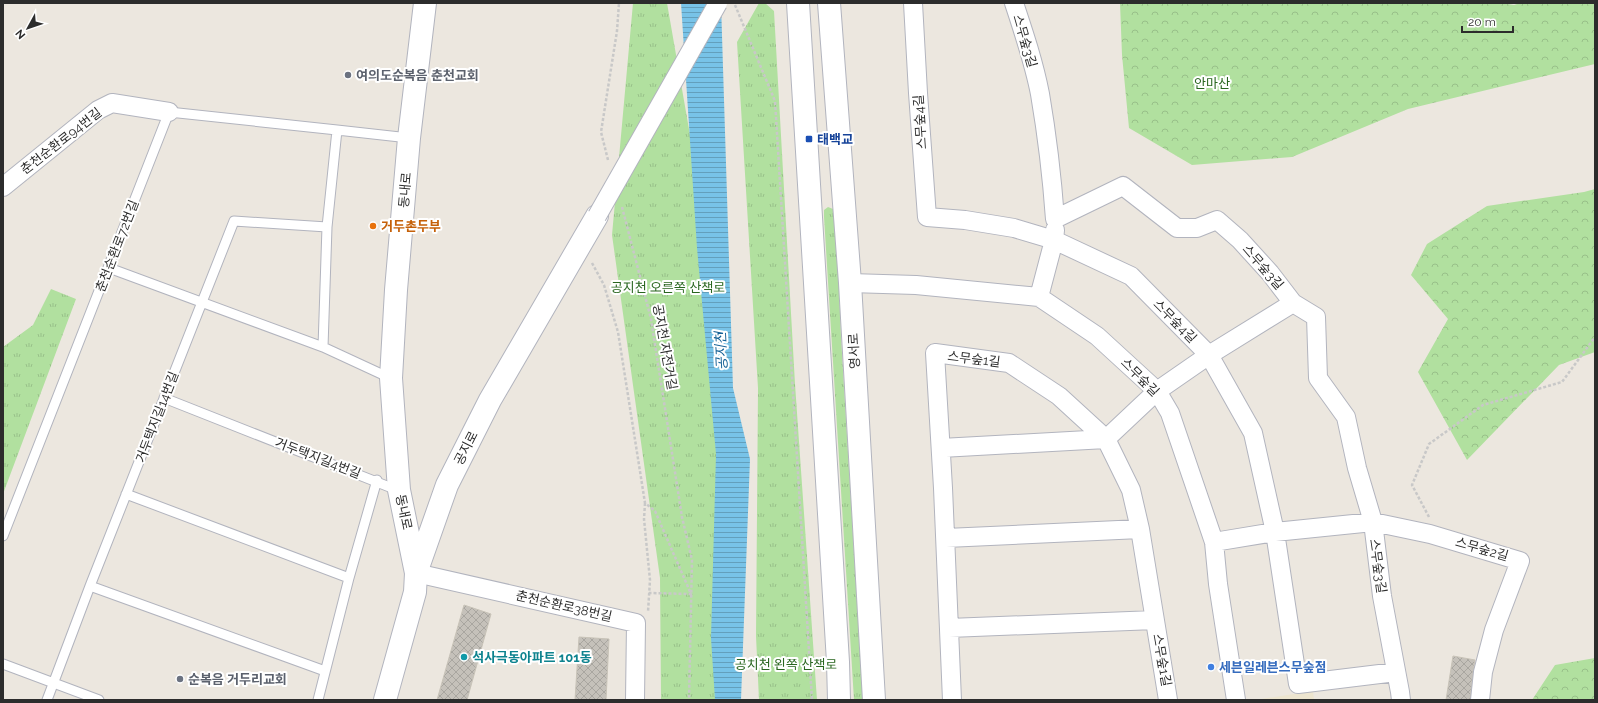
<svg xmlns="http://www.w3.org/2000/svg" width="1598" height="703" font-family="Raleway,'Noto Sans KR',sans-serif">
<defs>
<pattern id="grass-tufts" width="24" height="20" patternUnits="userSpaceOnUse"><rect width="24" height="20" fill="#b1e09f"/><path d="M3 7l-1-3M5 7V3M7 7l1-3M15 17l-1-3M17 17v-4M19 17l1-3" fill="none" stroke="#98c089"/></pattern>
<pattern id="forest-crowns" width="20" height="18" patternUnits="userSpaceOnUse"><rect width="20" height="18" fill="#b1e09f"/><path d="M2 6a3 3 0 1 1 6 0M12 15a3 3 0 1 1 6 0" fill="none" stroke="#98c089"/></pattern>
<pattern id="water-rules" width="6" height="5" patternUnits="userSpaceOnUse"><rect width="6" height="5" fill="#78c3e8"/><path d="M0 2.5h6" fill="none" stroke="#639fbc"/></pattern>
<pattern id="building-cross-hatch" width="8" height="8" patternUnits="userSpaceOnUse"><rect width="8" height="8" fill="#c5c1ba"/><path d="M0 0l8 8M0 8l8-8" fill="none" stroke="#a9a6a0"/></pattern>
</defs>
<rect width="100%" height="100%" fill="#ece7df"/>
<path fill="#ede5cf" d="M1313,691l1,9h-59z"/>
<path fill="url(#grass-tufts)" d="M633,3h34l49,281 7,416h-62l-1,-122 -48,-343z
M759,3h6l9,8 21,373 22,316h-58l-3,-64 2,-248 -21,-346z
M828,207l5,2 3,6 5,122 22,363h-9l-30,-483v-7z
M51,289l25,10 -73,195v-147l30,-22z"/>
<path fill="url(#forest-crowns)" d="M1120,3h383l11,2 6,-2h75v61l-187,45 -116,48 -100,8 -63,-37 -7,-73z
M1595,189v163l-36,13 -92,95 -49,-88 30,-53 -37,-44 16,-31 60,-38 97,-14z
M1595,658v42h-63l23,-35z"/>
<path fill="url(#water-rules)" d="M681,3h40l12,385 17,71 -9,241h-26l-4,-62 5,-184 -19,-206z"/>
<path fill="url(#building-cross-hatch)" stroke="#c8c3b8" d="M464,605l27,9 -24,86h-30z
M579,637l30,2 -3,61h-31z
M1453,656l22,4 -2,11 -3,29h-24z"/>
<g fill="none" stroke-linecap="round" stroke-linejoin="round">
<g stroke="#b2b4be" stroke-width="11">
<path id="lane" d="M109,268l214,79 67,31
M323,347l4,-120 10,-97 72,8
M164,398l233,92
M126,494l223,84
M3,536l166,-424 168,18
M90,586l235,85
M3,664l96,36
M47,700l43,-114 144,-365 93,6
M318,700l31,-122 28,-98"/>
</g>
<g stroke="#b2b4be" stroke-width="20">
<path id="street" d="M913,3l5,90 9,124 38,3 49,8 40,12 77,36 78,79 44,78 22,99 23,152 98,-12
M1014,3c10,30 20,60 26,91 7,41 12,83 15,125l68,-33 54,42h20l20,-8 23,20 30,33 23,30 23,14 2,61 28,39 11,51 16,54 9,74 18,96 1,8
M3,187l95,-77 14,-7 57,9
M850,283l66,2 123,12 58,39 60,55 13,22 44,129 4,42 18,116
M1039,297l15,-57 1,-10
M941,448l165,-9 51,-48 52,-36 84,-52
M946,538l194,-9
M1214,542l61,-10 98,-10 57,12 90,27 -26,69 -11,42 -3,28
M416,573l220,50 -1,77
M949,628l206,-8
M952,700l-9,-212 -8,-135 74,10 50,33 47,43 25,51 9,39 28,171"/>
</g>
<g stroke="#b2b4be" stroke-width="24">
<path id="secondary" d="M798,3l40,659 1,38
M829,3l21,280 24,417
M416,573l-17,-83 -8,-112 5,-88 13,-152 16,-135
M385,700l30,-108 1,-19 31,-88 43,-85 107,-184"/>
</g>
<path stroke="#c8c8c8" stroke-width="2.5" stroke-dasharray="3 2" stroke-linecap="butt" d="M735,5l40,96 37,599
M608,160l-7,-28 16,-101 2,-28
M622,207l29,112 31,198 10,43 -3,140
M592,263l12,22 14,47 27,171 10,8 36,83 -42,-1
M645,503l-1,16 6,61 -2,32
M1429,517l-17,-32 17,-41 54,-39 79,-23 33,-45"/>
<use href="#lane" stroke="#fff" stroke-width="9"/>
<use href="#street" stroke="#fff" stroke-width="18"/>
<use href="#secondary" stroke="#fff" stroke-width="22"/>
<g stroke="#b2b4be" stroke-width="20" stroke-linecap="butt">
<path id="street-bridge" d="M597,216l121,-213"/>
</g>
<use href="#street-bridge" stroke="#fff" stroke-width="18"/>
</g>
<g fill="#6b7280" stroke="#fff" stroke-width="1.5">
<circle cx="348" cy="75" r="4"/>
<circle cx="180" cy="679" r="4"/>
</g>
<rect fill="#1a4fb4" stroke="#fff" stroke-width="1.5" x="805" y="135" width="8" height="8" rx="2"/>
<circle fill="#e8710a" stroke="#fff" stroke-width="1.5" cx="373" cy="226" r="4"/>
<circle fill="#0f9aa8" stroke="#fff" stroke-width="1.5" cx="464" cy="657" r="4"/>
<circle fill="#3f7fe0" stroke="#fff" stroke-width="1.5" cx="1211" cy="667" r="4"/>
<g text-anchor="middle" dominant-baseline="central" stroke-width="4" stroke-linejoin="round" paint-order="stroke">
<g font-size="13" fill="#2c2c2c" stroke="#fff">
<text transform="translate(1025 41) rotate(74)">스무숲3길</text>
<text transform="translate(920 122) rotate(-94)">스무숲4길</text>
<text transform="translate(61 141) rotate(-38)">춘천순환로94번길</text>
<text transform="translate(405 190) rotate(-85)">동내로</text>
<text transform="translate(117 246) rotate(-69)">춘천순환로72번길</text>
<text transform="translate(1263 267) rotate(49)">스무숲3길</text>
<text transform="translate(1175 321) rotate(45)">스무숲4길</text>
<text transform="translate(665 347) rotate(80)">공지천 자전거길</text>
<text transform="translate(854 351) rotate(-93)">영서로</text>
<text transform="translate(974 359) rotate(7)">스무숲1길</text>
<text transform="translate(1140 377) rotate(45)">스무숲길</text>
<text transform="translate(157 417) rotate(-69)">거두택지길14번길</text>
<text transform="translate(466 448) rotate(-63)">공지로</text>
<text transform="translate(318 458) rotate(21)">거두택지길4번길</text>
<text transform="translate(404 512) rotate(78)">동내로</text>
<text transform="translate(1482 549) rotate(16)">스무숲2길</text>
<text transform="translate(1378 566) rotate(82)">스무숲3길</text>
<text transform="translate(564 606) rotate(13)">춘천순환로38번길</text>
<text transform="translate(1162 660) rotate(80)">스무숲1길</text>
</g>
<g font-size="13" font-weight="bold" fill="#5b616d" stroke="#fff" text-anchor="start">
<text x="356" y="75">여의도순복음 춘천교회</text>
<text x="188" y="679">순복음 거두리교회</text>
</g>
<g font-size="13" fill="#29661f" stroke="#fff">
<text x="1212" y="83">안마산</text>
<text x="668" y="287">공지천 오른쪽 산책로</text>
<text x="786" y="664">공치천 왼쪽 산책로</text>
</g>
<g font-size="13" font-weight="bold" fill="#164399" stroke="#fff" text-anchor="start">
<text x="817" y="139">태백교</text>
</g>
<g font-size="13" font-weight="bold" fill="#c56008" stroke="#fff" text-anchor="start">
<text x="381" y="226">거두촌두부</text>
</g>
<g font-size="13" font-weight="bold" fill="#0d838f" stroke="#fff" text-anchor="start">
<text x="472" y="657">석사극동아파트 101동</text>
</g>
<g font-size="13" font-weight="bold" fill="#366cbe" stroke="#fff" text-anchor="start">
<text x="1219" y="667">세븐일레븐스무숲점</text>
</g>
<g font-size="14" font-style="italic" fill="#156196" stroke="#fff">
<text transform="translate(721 351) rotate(-93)">공지천</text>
</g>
</g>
<rect width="1598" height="703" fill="none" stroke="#2c2c2c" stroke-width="8"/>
<g transform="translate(28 28) rotate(230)" stroke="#ffffff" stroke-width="3" paint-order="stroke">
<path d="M0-3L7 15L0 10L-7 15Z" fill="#2c2c2c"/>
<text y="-6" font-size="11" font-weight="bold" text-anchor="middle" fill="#2c2c2c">N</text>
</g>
<path d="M1462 26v6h51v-6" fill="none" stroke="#2c2c2c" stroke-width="2"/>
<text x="1468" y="26" font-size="12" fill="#2c2c2c" stroke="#ffffff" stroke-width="3" paint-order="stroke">20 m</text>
</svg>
